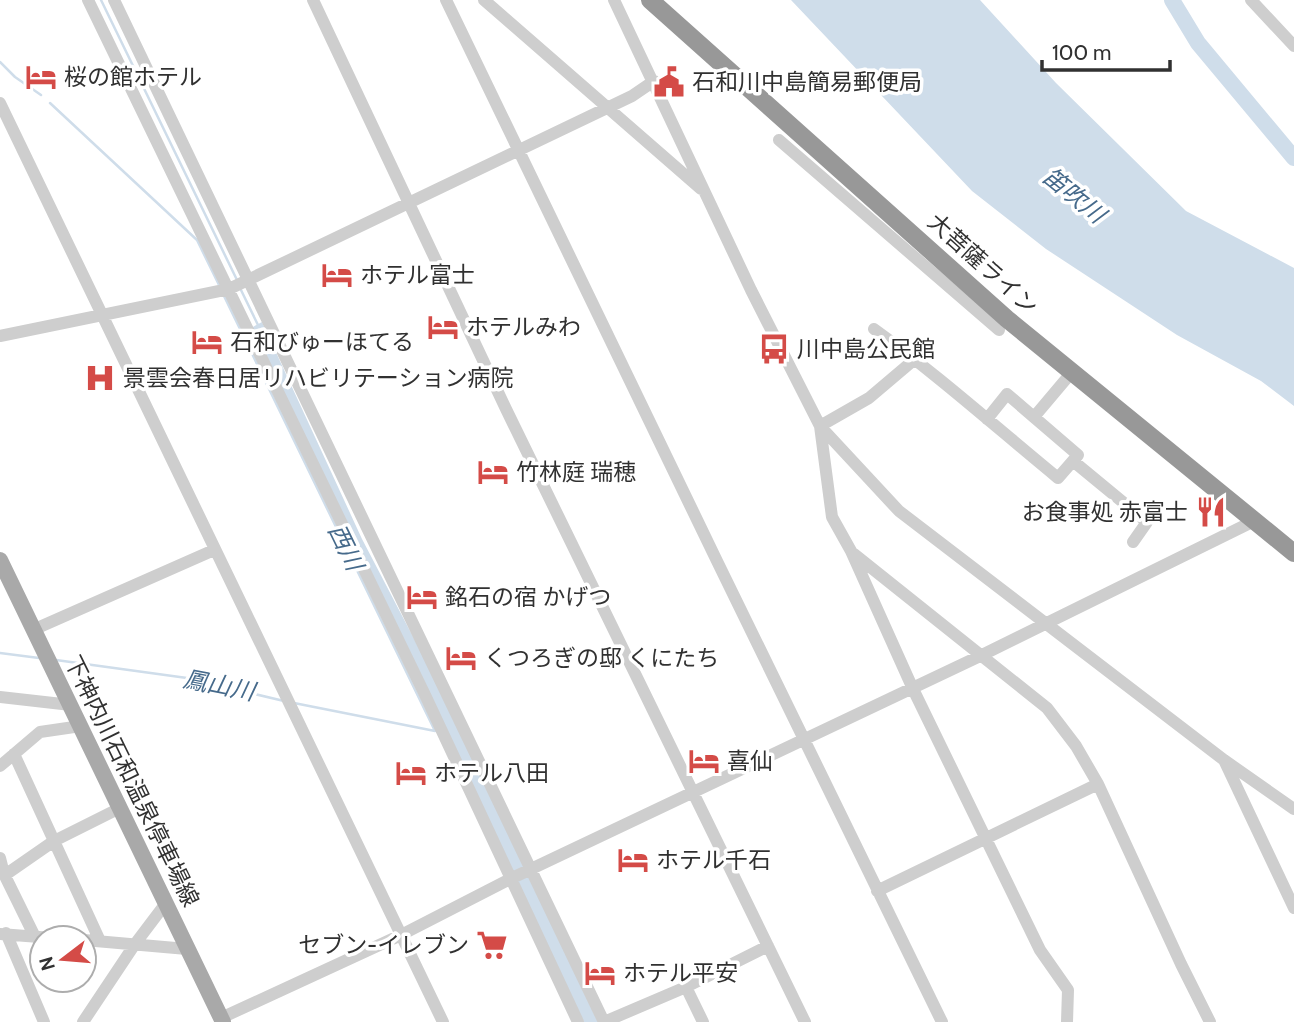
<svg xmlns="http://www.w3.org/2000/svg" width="1294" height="1022" font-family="Cabin,'Noto Sans JP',sans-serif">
<rect width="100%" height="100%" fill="#fff"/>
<path fill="#cfddea" d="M791,0h189l76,83 130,128 108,57v138l-33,-25 -84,-46 -131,-86 -74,-58z
M262,322l100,217 83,159 153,324h-14l-12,-25 -321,-669z"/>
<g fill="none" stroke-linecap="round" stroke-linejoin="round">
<path stroke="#cfddea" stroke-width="2.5" d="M101,0l136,280
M0,62l15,15 26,18
M50,103l147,137 23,47
M241,290l17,35
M224,296l211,435
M0,653l39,5
M56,660l131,18 97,23
M294,703l141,28"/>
<path stroke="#cfddea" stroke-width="16" d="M1172,0l26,43 96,115"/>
<path stroke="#cecece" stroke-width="12" d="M88,0l338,697 152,325
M114,0l490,1022
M313,0l193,409 299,613
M446,0l270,559 226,463
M484,0l217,189
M614,0l137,290 69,136 79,85 325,249 70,49
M1251,0l43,46
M0,103l443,919
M779,140l220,190
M874,329c64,46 123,99 184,149l20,-23 -71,-61 -20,25
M0,336l229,-47 403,-193 22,-15
M1034,417l38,-45
M820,426l12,91 19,34 62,138 127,261 28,40 -1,32
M820,426l49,-28 46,-39
M1073,461l74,61 -14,20
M854,554l193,154 29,38 22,38 83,180 29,58
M35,629l179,-79
M0,697l71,8
M14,754l86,187
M1224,760l70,148
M0,766l40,-34 41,-6
M0,858l4,16 31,63
M5,875l49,-34 66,-33
M877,891l221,-107
M6,933l38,89
M0,934l52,4
M84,940l103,9
M686,987l17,35
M221,1018l180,-83 109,-56 470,-223 274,-135
M83,1022l52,-78 31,-41
M604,1022l82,-35 82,-41"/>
<path stroke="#a9a9a9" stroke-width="16" d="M0,560l223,462"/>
<path stroke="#989898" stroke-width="18" d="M650,0l357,319 287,234"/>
</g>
<defs>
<g id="hotel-bare" transform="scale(2.415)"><path d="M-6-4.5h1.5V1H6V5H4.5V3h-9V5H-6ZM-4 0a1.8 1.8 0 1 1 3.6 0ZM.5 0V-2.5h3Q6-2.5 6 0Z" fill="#d44b47" stroke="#fff" stroke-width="2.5" paint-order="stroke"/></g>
<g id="civic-bare" transform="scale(2.415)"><path d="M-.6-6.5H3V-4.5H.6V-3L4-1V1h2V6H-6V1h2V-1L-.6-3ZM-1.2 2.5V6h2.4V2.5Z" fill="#d44b47" stroke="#fff" stroke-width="2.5" paint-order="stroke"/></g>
<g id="bus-bare" transform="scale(2.415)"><path d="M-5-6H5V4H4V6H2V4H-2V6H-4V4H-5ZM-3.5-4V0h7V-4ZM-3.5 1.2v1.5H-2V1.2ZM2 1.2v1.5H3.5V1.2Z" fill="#d44b47" stroke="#fff" stroke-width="2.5" paint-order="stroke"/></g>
<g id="hospital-bare" transform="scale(2.415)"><path d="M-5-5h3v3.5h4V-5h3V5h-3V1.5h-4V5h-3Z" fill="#d44b47" stroke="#fff" stroke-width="2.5" paint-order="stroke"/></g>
<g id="restaurant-bare" transform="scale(2.415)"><path d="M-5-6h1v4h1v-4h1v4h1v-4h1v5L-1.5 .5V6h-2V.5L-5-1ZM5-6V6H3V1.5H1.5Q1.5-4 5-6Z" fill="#d44b47" stroke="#fff" stroke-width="2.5" paint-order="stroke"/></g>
<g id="supermarket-bare" transform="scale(2.415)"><path d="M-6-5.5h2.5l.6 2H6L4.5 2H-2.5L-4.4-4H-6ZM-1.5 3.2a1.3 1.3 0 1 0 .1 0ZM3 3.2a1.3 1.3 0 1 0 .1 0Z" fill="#d44b47" stroke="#fff" stroke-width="2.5" paint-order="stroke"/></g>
</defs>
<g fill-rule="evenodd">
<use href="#hotel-bare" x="41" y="77"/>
<use href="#civic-bare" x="669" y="82"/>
<use href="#hotel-bare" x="337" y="275"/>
<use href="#hotel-bare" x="443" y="327"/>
<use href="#hotel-bare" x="207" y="342"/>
<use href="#bus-bare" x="774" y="349"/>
<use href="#hospital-bare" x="100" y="378"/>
<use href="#hotel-bare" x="493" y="472"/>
<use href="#restaurant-bare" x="1211" y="512"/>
<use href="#hotel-bare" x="422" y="597"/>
<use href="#hotel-bare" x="461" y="658"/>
<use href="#hotel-bare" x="704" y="761"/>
<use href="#hotel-bare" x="411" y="773"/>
<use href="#hotel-bare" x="633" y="860"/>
<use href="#supermarket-bare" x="492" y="945"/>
<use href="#hotel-bare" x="600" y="973"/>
</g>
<g text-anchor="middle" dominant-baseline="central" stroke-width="7" stroke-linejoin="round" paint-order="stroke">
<g font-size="23" fill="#313131" stroke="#fff" text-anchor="start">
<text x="64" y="77">桜の館ホテル</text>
<text x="692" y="82">石和川中島簡易郵便局</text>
<text x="360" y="275">ホテル富士</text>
<text x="466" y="327">ホテルみわ</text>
<text x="230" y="342">石和びゅーほてる</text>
<text x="797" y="349">川中島公民館</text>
<text x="123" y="378">景雲会春日居リハビリテーション病院</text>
<text x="516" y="472">竹林庭 瑞穂</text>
<text x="1188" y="512" text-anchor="end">お食事処 赤富士</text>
<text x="445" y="597">銘石の宿 かげつ</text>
<text x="484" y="658">くつろぎの邸 くにたち</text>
<text x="727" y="761">喜仙</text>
<text x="434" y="773">ホテル八田</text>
<text x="656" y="860">ホテル千石</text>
<text x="469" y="945" text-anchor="end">セブン-イレブン</text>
<text x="623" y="973">ホテル平安</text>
</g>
<g font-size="23" fill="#313131" stroke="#fff">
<text transform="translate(983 264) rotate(42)">大菩薩ライン</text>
<text transform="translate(132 781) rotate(64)">下神内川石和温泉停車場線</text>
</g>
<g font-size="24" font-style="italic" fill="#466a8b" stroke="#fff">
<text transform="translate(1074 195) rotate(39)">笛吹川</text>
<text transform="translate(346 547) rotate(64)">西川</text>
<text transform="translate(219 685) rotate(11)">鳳山川</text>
</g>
</g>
<g transform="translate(63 959) rotate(254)"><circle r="33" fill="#ffffff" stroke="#adadad" stroke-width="2"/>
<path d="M0-5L12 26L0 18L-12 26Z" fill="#d44b47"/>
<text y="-10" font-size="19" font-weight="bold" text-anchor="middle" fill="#313131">N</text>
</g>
<path d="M1042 60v10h128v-10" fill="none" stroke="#313131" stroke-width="3.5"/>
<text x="1052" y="60" font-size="21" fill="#313131" stroke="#ffffff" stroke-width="5" paint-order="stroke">100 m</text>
</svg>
